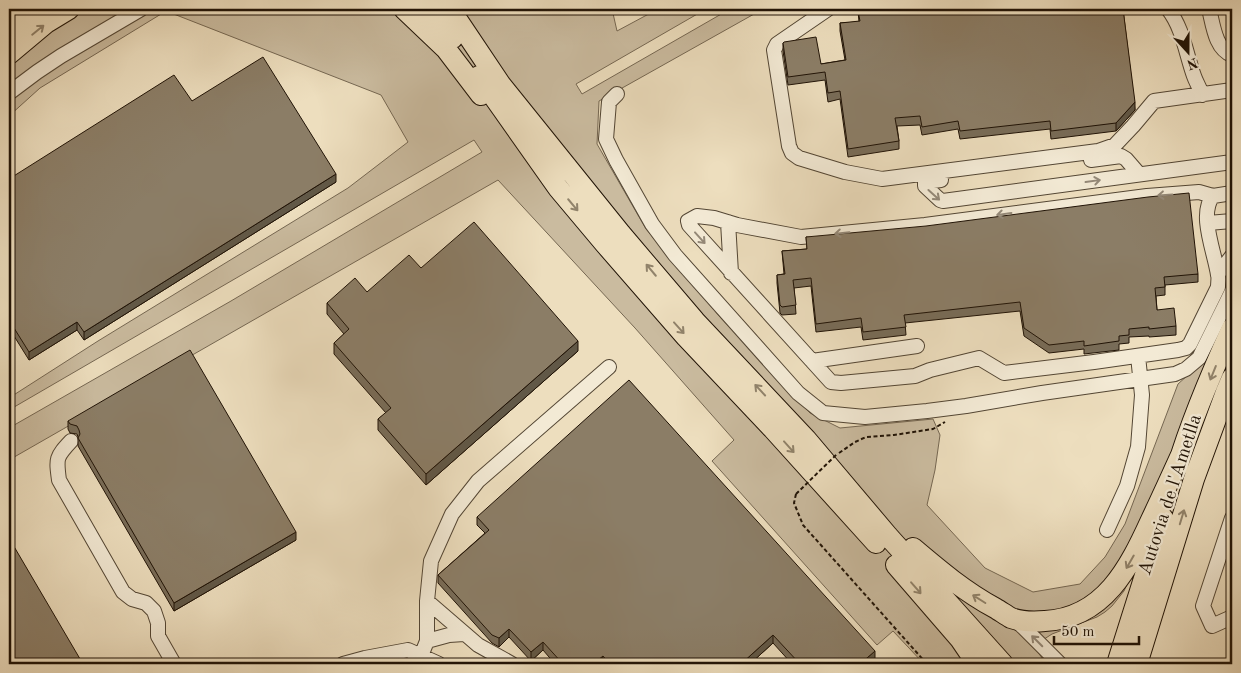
<svg xmlns="http://www.w3.org/2000/svg" width="1241" height="673" font-family="'Old Standard TT',serif">
<rect width="100%" height="100%" fill="#eddebe"/>
<filter id="stains"><feTurbulence type="fractalNoise" baseFrequency=".004" numOctaves="4"/><feColorMatrix values="0 0 0 0 .2 0 0 0 0 .09 0 0 0 0 .02 0 0 0 .5 -.17"/></filter>
<radialGradient id="worn" r=".72"><stop offset=".6" stop-color="#630" stop-opacity="0"/><stop offset="1" stop-color="#630" stop-opacity=".3"/></radialGradient>
<path fill="#cabb9f" stroke="#756752" d="M9,9h603l5,22 41,-22h48l-130,75 6,10 148,-85h33l-164,92 -2,43 49,85 74,88 90,96 30,15 93,-9 7,16 -5,35 -8,35 58,63 48,24 47,-8 25,-27 20,-33 53,-140 29,-26 -64,191 -19,42 -12,15 -7,6 -8,5 -45,17 -17,11 1,4 10,15h-122l-31,-33 -16,14 -165,-184 22,-21 -99,-112 -137,-148 -489,280v-32l222,-127 251,-149 -8,-12 -465,270v-12l89,-57 250,-153 60,-46 -27,-47 -215,-84 -126,77 -31,28z"/>
<g fill="none" stroke-linecap="round" stroke-linejoin="round">
<g stroke="#534634" stroke-width="16">
<path id="minor" d="M828,9l-51,35 -3,6 15,96 3,7 7,5 46,14 37,7 216,-28 17,-6 18,-19 21,-25 78,-11
M1168,9c15,19 18,45 26,67 2,6 6,12 8,19
M1209,9c4,15 6,40 23,46
M9,93l28,-21 24,-16 80,-47
M617,94l-8,8 -3,37 10,21 36,64 23,31 123,138 25,20 42,4 62,-6 39,-5 76,-13 133,-19 11,-5 13,-11 33,-67
M1091,160l30,-4 5,3 13,15
M941,180l-16,2v4l15,14 3,1 289,-39
M1213,196l-14,-4 -52,4 -222,29 -124,12 -64,-12 -23,-7 -17,-2 -9,5 1,4 142,157 10,1 74,-7 15,-6 49,-12 25,15 90,-11 84,-12 8,-2 4,-4 28,-57c0,-4 1,-9 0,-12 -3,-22 -20,-61 -5,-79l19,-3
M728,222l3,51
M1208,223l24,-2
M1218,274l14,-18
M812,361l105,-15
M71,441c-15,16 -15,17 -12,39l64,112 9,7 14,4 8,8 4,12v13l16,28
M1232,518l-29,88 9,20 20,-9
M1107,530l20,-44 11,-39 4,-52 -4,-39
M1014,619l10,9 36,36
M427,641l22,-6 15,-1
M421,656l6,-15v-40
M343,664l22,-6 43,-8 31,14
M512,664l-34,-19 -51,-44 4,-40 21,-47 26,-33 131,-114"/>
</g>
<g stroke="#201306" stroke-width="22">
<path id="highway" d="M404,9l42,40 35,46
M433,9l20,29
M450,9l51,76 120,149 74,87 111,118 82,97 115,128
M9,35l24,-26
M9,54l37,-31 23,-14
M479,76l79,112 47,56 81,93 87,92 103,114
M1177,468c14,-47 34,-94 55,-140
M913,548c26,22 52,44 82,60 5,3 11,7 16,10 11,4 23,4 34,3 59,-3 84,-53 106,-101 10,-21 20,-43 30,-65
M896,565l64,74 17,25
M1117,664l46,-146
M1137,664l57,-185 32,-87 6,-14"/>
</g>
<path stroke="#201306" stroke-width="2" stroke-dasharray="4 2.5" stroke-linecap="butt" d="M839,453l16,-11 11,-5 28,-2 39,-6 12,-7
M796,494l-2,9 9,22 124,139"/>
<use href="#minor" stroke="#f3ead5" stroke-width="14"/>
<use href="#highway" stroke="#eddebe" stroke-width="20"/>
<path stroke="#201306" stroke-width="2" stroke-dasharray="4 2.5" stroke-linecap="butt" d="M796,494l41,-40"/>
</g>
<path fill="#786c58" stroke="#201306" d="M873,9h250l12,101 -19,21 -65,8 -1,-10 -90,10 -2,-10 -36,6 -2,-10 -23,1 2,15v8l-51,8 -8,-58 -12,3 -3,-22 -37,5 -5,-34v-8l38,21 24,-4 -5,-29v-8l19,-1 -1,-11z
M192,101l144,81 -252,158 -7,-10 -48,30 -20,-32v-149z
M806,237l392,37v8l-33,3v10l-9,1 1,14 19,16v9l-27,2v-1l-20,1v6l-10,1v6l-35,4v-5l-35,4 -25,-17 -4,-25 -115,12 1,12 -43,5 -2,-13 -45,5 -5,-46 -17,2 2,26 -14,1 -2,-2 -3,-30v-8l7,-1 -2,-23 25,-2z
M421,268l157,83 -152,134 -48,-55v-11l8,-6 -52,-59v-11l10,-9 -17,-20v-11l40,-11z
M68,421l228,119 -122,71 -96,-165v-9l-1,-3 -7,-1 -2,-4z
M477,517l398,142 -6,5h-77l-19,-21 -23,21h-195l-12,-14 -12,11 -22,-24 -10,10 -7,-4 -54,-60v-8l47,-42 -8,-8z"/>
<path fill="#615847" stroke="#201306" d="M1135,102v8l-19,21v-8z
M336,174v8l-252,158v-8z
M77,322v8l-48,30v-8z
M578,341v10l-152,134v-11z
M296,532v8l-122,71v-8z
M509,629v8l-10,10v-9z
M773,635v8l-23,21h-9z
M543,642v8l-12,11v-9z
M875,651v8l-6,5h-9z
M603,656l-1,8h-9z"/>
<path fill="#8b7d66" stroke="#201306" d="M874,9h249l12,93 -19,21 -65,8 -1,-10 -90,10 -2,-10 -36,6 -2,-11 -25,2 4,23 -51,8 -8,-58 -12,2 -3,-21 -37,5 -5,-34 1,-1 32,-5 5,27 25,-4 -6,-37 20,-2 -2,-10z
M263,57l73,117 -252,158 -7,-10 -48,30 -20,-32v-141l165,-104 18,26z
M1189,193l9,81 -34,3 1,10 -10,1 2,22 17,-2 2,18 -27,3v-2l-20,2v6l-10,1v5l-35,5v-5l-35,4 -25,-17 -4,-26 -116,13 2,12 -43,5 -2,-14 -45,6 -5,-46 -18,2 3,25 -14,2 -2,-2 -3,-30 8,-1 -3,-23 25,-2 -1,-12 120,-11 222,-29z
M474,222l104,119 -152,133 -48,-55 13,-11 -57,-65 15,-14 -22,-26 28,-25 12,14 42,-37 12,13z
M190,350l106,182 -122,71 -96,-165 2,-4 -1,-4 -2,-4 -7,-2 -2,-3z
M629,380l246,271 -15,13h-60l-27,-29 -32,29h-131l-7,-8 -10,8h-30l-20,-22 -12,10 -22,-23 -10,9 -7,-3 -54,-60 51,-45 -12,-13z
M9,538l74,126h-74z"/>
<defs><path id="oneway-shaft" d="M-6 0H5M1.5-3L5.5 0L1.5 3" fill="none" stroke-width="1.6" stroke-linecap="round" stroke-linejoin="round" transform="scale(1.25)"/></defs>
<g stroke="#91836b">
<use href="#oneway-shaft" transform="translate(38 30) rotate(-39)"/>
<use href="#oneway-shaft" transform="translate(573 205) rotate(50)"/>
<use href="#oneway-shaft" transform="translate(651 270) rotate(-130)"/>
<use href="#oneway-shaft" transform="translate(679 328) rotate(48)"/>
<use href="#oneway-shaft" transform="translate(1213 373) rotate(112)"/>
<use href="#oneway-shaft" transform="translate(760 390) rotate(-133)"/>
<use href="#oneway-shaft" transform="translate(789 447) rotate(48)"/>
<use href="#oneway-shaft" transform="translate(1182 517) rotate(-73)"/>
<use href="#oneway-shaft" transform="translate(1130 562) rotate(120)"/>
<use href="#oneway-shaft" transform="translate(916 588) rotate(49)"/>
<use href="#oneway-shaft" transform="translate(979 599) rotate(-148)"/>
</g>
<g stroke="#948978">
<use href="#oneway-shaft" transform="translate(1093 181) rotate(-8)"/>
<use href="#oneway-shaft" transform="translate(934 195) rotate(42)"/>
<use href="#oneway-shaft" transform="translate(1165 195) rotate(176)"/>
<use href="#oneway-shaft" transform="translate(1004 214) rotate(172)"/>
<use href="#oneway-shaft" transform="translate(842 233) rotate(174)"/>
<use href="#oneway-shaft" transform="translate(700 238) rotate(48)"/>
<use href="#oneway-shaft" transform="translate(1037 641) rotate(-135)"/>
</g>
<g text-anchor="middle" dominant-baseline="central" stroke-width="4.5" stroke-linejoin="round" paint-order="stroke">
<g font-size="19" fill="#201306" stroke="#f3ead5">
<text transform="translate(1171 495) rotate(-72)">Autovia de l'Ametlla</text>
</g>
</g>
<rect width="1241" height="673" fill="none" stroke="#eddebe" stroke-width="30"/>
<rect x="10" y="10" width="1221" height="653" fill="none" stroke="#201306" stroke-width="2.5"/>
<rect x="15" y="15" width="1211" height="643" fill="none" stroke="#201306"/>
<g transform="translate(1188 52) rotate(159)" stroke="#f3ead5" stroke-width="4" paint-order="stroke">
<path d="M0-4L9 19L0 12L-9 19Z" fill="#201306"/>
<text y="-8" font-size="14" font-weight="bold" text-anchor="middle" fill="#201306">N</text>
</g>
<path d="M1054 636v8h85v-8" fill="none" stroke="#201306" stroke-width="2.5"/>
<text x="1061" y="636" font-size="15" fill="#201306" stroke="#f3ead5" stroke-width="4" paint-order="stroke">50 m</text>
<rect width="100%" height="100%" filter="url(#stains)"/>
<rect width="100%" height="100%" fill="url(#worn)"/>
</svg>
